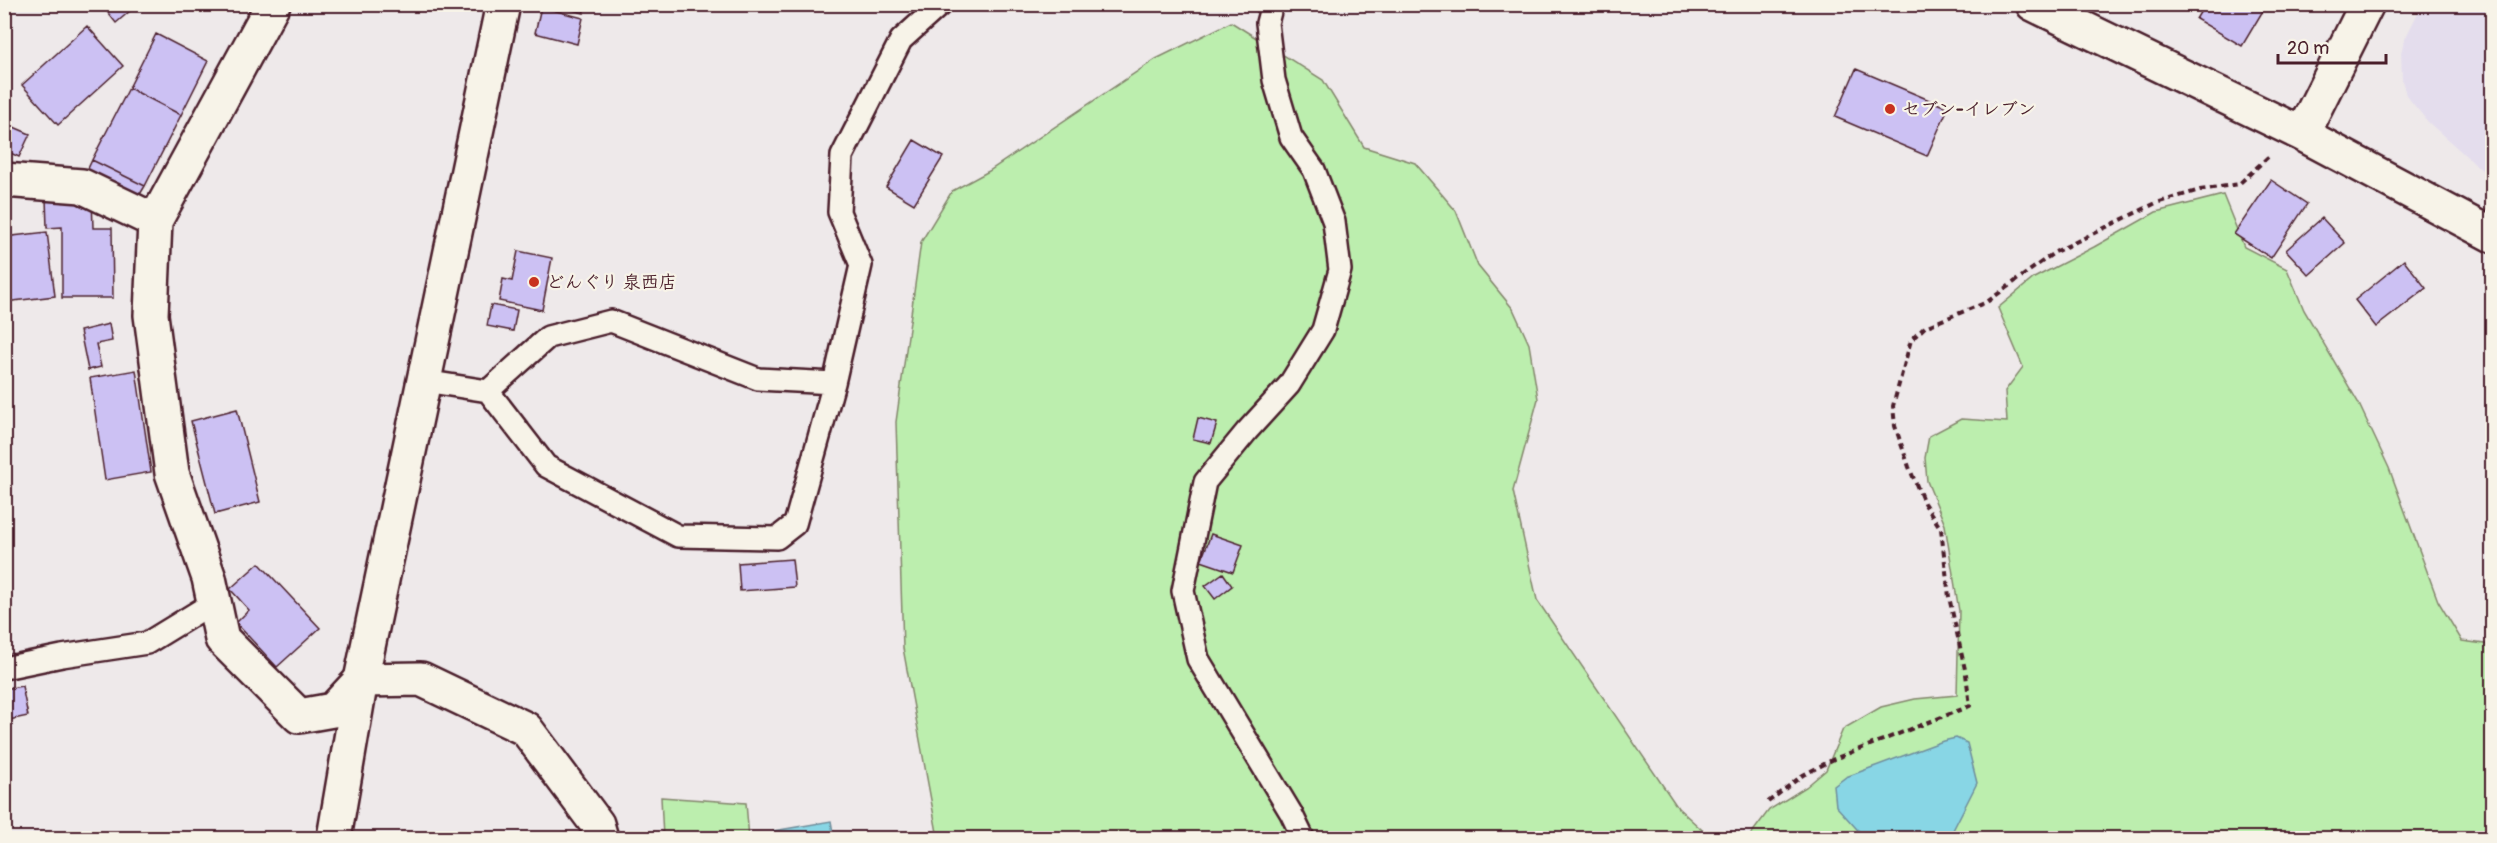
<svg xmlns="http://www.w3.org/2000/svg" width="2497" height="843" font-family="Pangolin,'Klee One',sans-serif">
<rect width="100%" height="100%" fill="#eee9ea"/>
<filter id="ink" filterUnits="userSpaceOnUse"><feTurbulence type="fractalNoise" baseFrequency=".0167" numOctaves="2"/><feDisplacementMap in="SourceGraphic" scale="12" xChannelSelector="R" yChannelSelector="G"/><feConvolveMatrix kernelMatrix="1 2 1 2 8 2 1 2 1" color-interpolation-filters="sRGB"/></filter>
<g filter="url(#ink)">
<path fill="#e4dded" d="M2422,5h70v174l-64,-57 -22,-27 -4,-15 -1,-27 3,-12z"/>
<path fill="#bceeae" stroke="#83866c" stroke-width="1.5" d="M1231,22l92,58 41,67 51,16 41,48 22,55 35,43 16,35 9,55 -25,92 24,109 141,208 33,30h-773l-35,-190 -7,-226 25,-180 31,-51 37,-20 167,-112z
M2223,195l21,52 43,22 17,41 54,92 31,66 49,133 24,40 30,4v193h-770l27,-1 20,-27 37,-23 20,-17 17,-41 38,-22 34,-8 42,-4 2,-84 -14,-86 -18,-44 -2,-23 4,-22 32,-17 46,3 -2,-31 18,-24 -25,-59 36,-30 60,-31 62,-35z
M661,797l85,6 3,35h-86z"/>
<path fill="#88d6e5" stroke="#6f8d9b" stroke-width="1.5" d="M1956,738l11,5 10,40 -28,55h-84l-29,-32 -2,-20 12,-9 97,-36z
M831,821l3,17h-60v-7z"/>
<path fill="#ccc1f3" stroke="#4a1f2b" stroke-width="1.5" d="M101,4h37l-22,19z
M549,4h34l1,9z
M2205,4h62l-25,42 -46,-27z
M541,7l42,11 -6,26 -42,-11z
M87,26l36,40 -65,59 -36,-40z
M156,34l52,27 -27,54 -52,-27z
M1856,69l92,39 -21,48 -92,-39z
M129,88l52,27 -36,71 -53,-26z
M9,125l21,9 -11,23 -15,-7v-15z
M914,140l29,17 -29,47 -28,-17z
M92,160l53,26 -9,15 -51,-26z
M2271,180l36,24 -36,54 -37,-24z
M46,198h46l1,30h19l1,70h-51v-71l-15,1z
M2322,218l23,25 -36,32 -23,-25z
M47,232l8,64 -50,6 -1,-65z
M518,251l34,7 -10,52 -43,-9 4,-22 9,2z
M2404,260l22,28 -50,39 -21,-27z
M491,305l26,5 -4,21 -26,-5z
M109,324l3,17 -16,3 5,23 -13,3 -8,-39z
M136,370l15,102 -46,8 -15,-102z
M237,409l23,93 -45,12 -24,-93z
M1198,418l19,5 -6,20 -18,-4z
M1211,534l32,11 -10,27 -32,-11z
M792,559l3,28 -55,4 -2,-28z
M259,563l61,65 -43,39 -41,-44 13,-13 -19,-21z
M1223,573l9,13 -17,13 -10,-13z
M22,686l6,30 -24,5v-32z"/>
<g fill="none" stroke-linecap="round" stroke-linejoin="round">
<g stroke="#4a1f2b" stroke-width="26">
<path id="service" d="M1272,4l-5,19 7,57 17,57 23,33 20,52 6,48 -17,60 -34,55 -42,46 -42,51 -22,109 15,68 93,154 12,25
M424,381l64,10 60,-54 63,-16 147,58 76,4 27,-118 -22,-53 3,-56 59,-116 40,-36
M488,391l58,75 132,70 99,2 18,-14 39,-141
M4,668l58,-12 85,-13 67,-41"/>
</g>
<g stroke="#4a1f2b" stroke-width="38">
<path id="minor" d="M273,4l-118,217 -4,94 21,158 37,105 13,61 77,77 34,-6 28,-30 60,-1 105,50 71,95 4,14
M4,180l78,6 73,35"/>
</g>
<g stroke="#4a1f2b" stroke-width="38">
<path id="tertiary" d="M2033,4l269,130 190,101
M2302,134l65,-130
M334,838l27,-158 142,-676"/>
</g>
<path stroke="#4a1f2b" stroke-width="4" stroke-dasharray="6 4.5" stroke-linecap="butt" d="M1768,802l35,-27 31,-16 136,-53 -4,-32 -17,-77 -8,-68 -17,-26 -15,-36 -14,-41 -2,-20 18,-66 14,-13 62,-25 68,-50 101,-49 44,-13 39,-6 29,-27"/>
<use href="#service" stroke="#f7f3e8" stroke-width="21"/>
<use href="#minor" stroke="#f7f3e8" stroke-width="33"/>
<use href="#tertiary" stroke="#f7f3e8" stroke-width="33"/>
</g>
</g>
<g fill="#c8321e" stroke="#f7f3e8" stroke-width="2">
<circle cx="1890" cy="109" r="6"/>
<circle cx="534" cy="282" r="6"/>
</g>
<g text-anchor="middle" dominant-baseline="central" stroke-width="4.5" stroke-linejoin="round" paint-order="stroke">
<g font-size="18" font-weight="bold" fill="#4a1f2b" stroke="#f7f3e8" text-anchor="start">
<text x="1902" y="109">セブン-イレブン</text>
<text x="546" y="282">どんぐり 泉西店</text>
</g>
</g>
<rect width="2497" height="843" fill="none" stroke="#f7f3e8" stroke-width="24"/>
<rect x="12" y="12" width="2473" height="819" fill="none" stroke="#4a1f2b" stroke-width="2" filter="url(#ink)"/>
<path d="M2278 54v9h108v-9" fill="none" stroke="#4a1f2b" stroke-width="3"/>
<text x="2287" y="54" font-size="18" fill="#4a1f2b" stroke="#f7f3e8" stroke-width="4.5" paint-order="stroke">20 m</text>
</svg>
